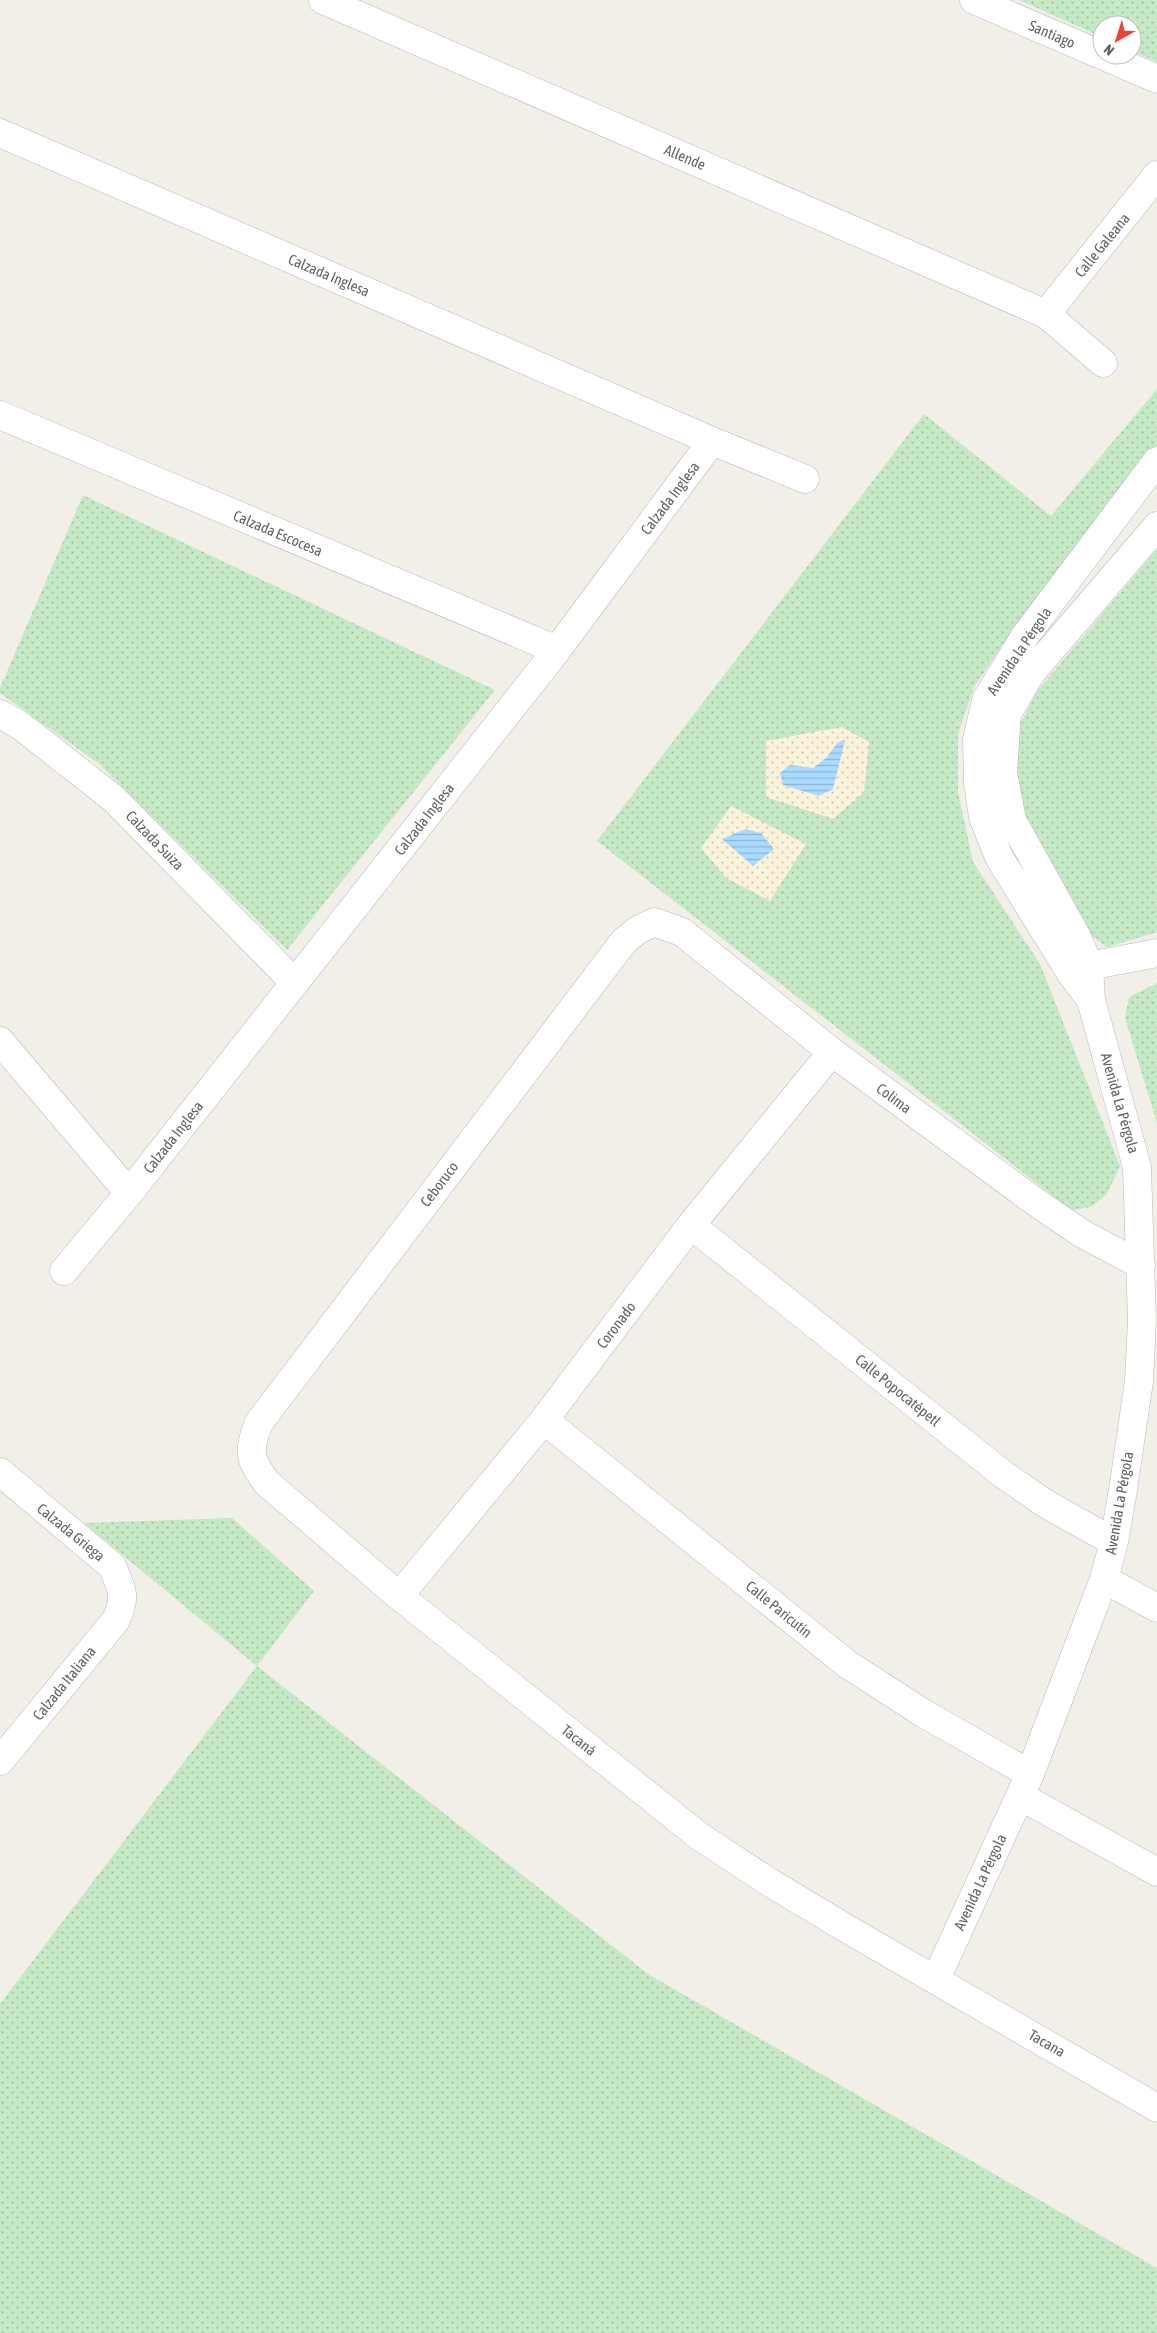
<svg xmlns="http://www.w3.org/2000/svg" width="1157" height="2333" font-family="'Asap Condensed',sans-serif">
<defs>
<pattern id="green-dots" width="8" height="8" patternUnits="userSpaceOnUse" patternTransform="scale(1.25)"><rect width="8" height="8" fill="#c5e8c5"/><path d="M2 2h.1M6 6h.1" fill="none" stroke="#a3c0a4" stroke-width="1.8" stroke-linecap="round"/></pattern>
<pattern id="sand-dots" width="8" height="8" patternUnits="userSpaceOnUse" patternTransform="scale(1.25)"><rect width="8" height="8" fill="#fbf3d9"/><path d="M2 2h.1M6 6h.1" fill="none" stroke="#cec8b4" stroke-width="1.8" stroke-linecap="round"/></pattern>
<pattern id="water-rules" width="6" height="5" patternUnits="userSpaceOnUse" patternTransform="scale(1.25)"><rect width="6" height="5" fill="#aadaff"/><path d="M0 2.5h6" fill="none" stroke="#8eb4d2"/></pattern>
</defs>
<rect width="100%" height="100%" fill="#f1efe8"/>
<path fill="url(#green-dots)" d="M1019,0h138v62l-25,-11v-26h-30v12z
M1157,389v64l-147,181 -36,53 -16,47v58l15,70 67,102 80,202 -13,28 -16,13 -20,3 -474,-369 327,-427 127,102z
M83,495l412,195 -208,260 -189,-187 -98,-70v-5z
M1157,549v383l-50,15 -16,-12 -70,-123 -6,-36 5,-52 18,-34z
M1157,983v140l-32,-105 4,-21z
M232,1518l82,73 -57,75 391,308 509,294v65h-1157v-329l257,-338 -173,-143z"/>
<path fill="url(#sand-dots)" d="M842,727l27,15 -5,50 -31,27 -67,-22v-56z
M731,806l75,38 -36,57 -44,-23 -25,-30z"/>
<path fill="url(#water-rules)" d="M845,740l-12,49 -14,7 -36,-11 -3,-12 10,-8 23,3 13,-10 12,-16z
M745,829l16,4 13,16 -21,17 -31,-27z"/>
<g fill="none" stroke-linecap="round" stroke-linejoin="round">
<g stroke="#b5b8bc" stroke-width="29">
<path id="street" d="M323,0l723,314 57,49
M974,0l183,79
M0,133l712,308 93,38
M1046,314l111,-139
M0,415l557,235
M0,714l21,12 93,73 181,184
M1071,971l18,-5 68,-13
M1091,1000l-21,-28 -71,-115 -16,-40 -5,-34 -1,-43 9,-40 39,-64 132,-175
M0,1041l129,152
M691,1225l313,250 42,29 68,38
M1141,1265l-60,-32 -51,-35 -198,-146 -150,-120 -28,-10 -16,8 -14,11 -366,483c-10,30 -9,34 9,59l132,113 300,240 70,46 80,48 308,178
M64,1271l65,-78 428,-543 155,-209
M544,1420l303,244 76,49 107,61
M0,1472l112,94c10,23 15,30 4,54l-116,141
M1104,1579l53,29
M399,1596l145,-176 147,-195 141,-173
M1020,1796l137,76
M936,1979l94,-205 74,-195 10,-37 9,-52 16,-109 3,-60 -5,-154 -46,-167 -2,-34 -12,-29 -65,-117 -9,-47 4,-59 24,-41 126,-147"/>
</g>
<use href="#street" stroke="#fff" stroke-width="28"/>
</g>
<g text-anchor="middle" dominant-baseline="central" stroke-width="4.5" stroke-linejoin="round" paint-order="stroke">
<g font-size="15" fill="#5f6368" stroke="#fff">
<text transform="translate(1052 34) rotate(23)">Santiago</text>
<text transform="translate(685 157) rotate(23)">Allende</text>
<text transform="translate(1102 245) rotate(-51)">Calle Galeana</text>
<text transform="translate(329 275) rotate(23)">Calzada Inglesa</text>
<text transform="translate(670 498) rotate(-53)">Calzada Inglesa</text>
<text transform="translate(278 533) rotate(23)">Calzada Escocesa</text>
<text transform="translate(1019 651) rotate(-56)">Avenida la Pérgola</text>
<text transform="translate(424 819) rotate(-52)">Calzada Inglesa</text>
<text transform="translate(155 840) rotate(46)">Calzada Suiza</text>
<text transform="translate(894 1098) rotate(37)">Colima</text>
<text transform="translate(1120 1103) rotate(74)">Avenida La Pérgola</text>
<text transform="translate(173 1137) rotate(-52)">Calzada Inglesa</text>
<text transform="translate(439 1184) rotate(-53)">Ceboruco</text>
<text transform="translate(616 1325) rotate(-53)">Coronado</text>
<text transform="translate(898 1390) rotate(39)">Calle Popocatépetl</text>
<text transform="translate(1119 1503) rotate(-80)">Avenida La Pérgola</text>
<text transform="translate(71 1532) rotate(39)">Calzada Griega</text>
<text transform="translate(779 1609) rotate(39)">Calle Paricutín</text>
<text transform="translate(64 1683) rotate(-51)">Calzada Italiana</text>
<text transform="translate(579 1740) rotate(39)">Tacaná</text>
<text transform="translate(980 1882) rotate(-65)">Avenida La Pérgola</text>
<text transform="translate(1047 2043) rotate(30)">Tacana</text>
</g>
</g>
<g transform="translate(1117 40) rotate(219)"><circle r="24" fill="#ffffff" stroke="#bfc1c3"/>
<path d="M0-4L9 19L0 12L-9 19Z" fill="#ea4335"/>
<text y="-8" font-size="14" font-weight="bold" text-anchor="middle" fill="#5f6368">N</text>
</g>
</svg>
